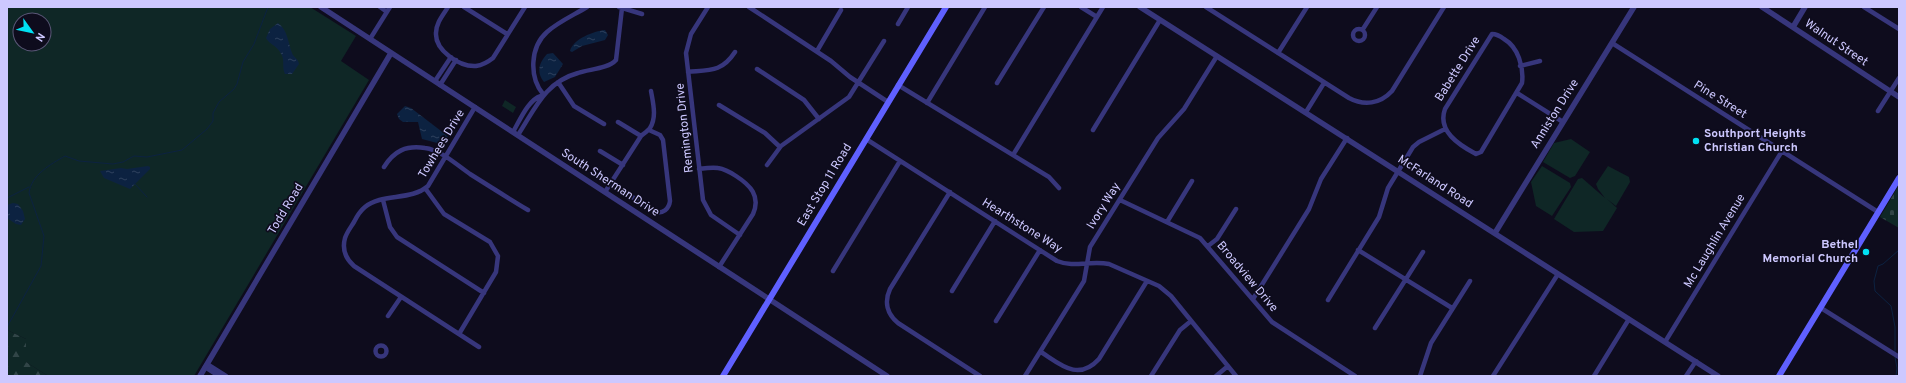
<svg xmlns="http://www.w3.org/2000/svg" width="1906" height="383" font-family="Overpass,sans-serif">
<defs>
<pattern id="forest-firs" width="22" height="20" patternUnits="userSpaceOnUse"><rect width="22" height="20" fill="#0f2726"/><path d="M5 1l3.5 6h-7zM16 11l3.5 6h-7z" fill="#314547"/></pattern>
<pattern id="cemetery-stones" width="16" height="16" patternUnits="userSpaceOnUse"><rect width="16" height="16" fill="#0f2726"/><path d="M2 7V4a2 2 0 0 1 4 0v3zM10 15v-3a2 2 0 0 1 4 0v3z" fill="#314547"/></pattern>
<pattern id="water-ripples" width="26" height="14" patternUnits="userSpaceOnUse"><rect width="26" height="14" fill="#0c2241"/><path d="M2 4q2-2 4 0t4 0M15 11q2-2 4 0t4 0" fill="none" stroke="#2e415e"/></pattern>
</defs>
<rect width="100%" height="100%" fill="#0e0c1d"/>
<path fill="#0f2726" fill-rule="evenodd" d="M7,7h303l46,29 -15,25 28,19 -175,296h-146l-22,-14v-23l-19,-9zM20,20h24v24h-24z
M505,100l11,7 -3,6 -11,-7z
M1571,139l19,13 -15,24 -5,2 -27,-16 11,-19z
M1542,166l28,17 1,4 -19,29 -16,-10 -5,-24z
M1608,166l21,11 1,5 -14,24 -9,-7 10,9 -14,23 -29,1 -20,-13 24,-40 4,-1 23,20 -7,-9 -2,-5z"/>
<path fill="url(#forest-firs)" d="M7,330l19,9v23l22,14h-41z"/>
<path fill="url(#cemetery-stones)" d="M1899,185v43l-19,-11z"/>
<path fill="url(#water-ripples)" d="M278,23c10,7 10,20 14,30 2,5 6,5 7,11l-7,10h-7c-4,-8 1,-14 -5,-22 -3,-6 -11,-8 -14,-14l4,-9z
M605,30l3,5 -3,5 -23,6 -10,6 -2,-1c3,-12 24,-20 35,-21z
M553,53l10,11 -8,13 -11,5c-8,-10 -5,-19 3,-28z
M405,106l6,2 34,26 3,3 -2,5 -5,2 -19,-5 -4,-17h-15l-4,-3 -2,-5z
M148,166l2,1v2l-20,20 -26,-11 -4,-7 21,-3 6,1z
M13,203l5,1 5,7 2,8 -4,6 -5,-1 -9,-6v-13z"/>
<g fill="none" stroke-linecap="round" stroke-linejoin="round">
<path stroke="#0c2241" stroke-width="1" d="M135,184l12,13
M7,198l22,-11
M7,327l34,-61 3,-30 -15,-43c2,-18 22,-29 36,-37l14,5 34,3 10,-2 11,-6 13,1 35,-7 25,-21 6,-8v-8l6,-11 15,-13 3,-5 6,-22 11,-18 14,-37
M1895,352v-25l-3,-16 -1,-5 -16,-15 -1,-10 4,-15 5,-2 16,-14
M1895,357l2,11 -1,8"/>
<path stroke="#37367c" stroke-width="4.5" d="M380,7l7,5
M448,7c-5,8 -12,16 -12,26 -1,17 23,34 40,33 7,-1 12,-4 17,-8l32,-51
M464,7l43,27
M619,7l23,7
M708,7l-17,27 -5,19 17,147 8,15 29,20
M749,7l82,54 19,16 38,25
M1081,7l16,10
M1206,7l143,91c15,8 31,6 43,-7l52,-84
M1864,7l35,22
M898,24l10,-17
M1353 35a6 6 0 1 1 12 0a6 6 0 1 1-12 0Z
M1363,29l14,-22
M1492,34c5,0 8,2 12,5 14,8 20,28 18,44l-41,69 -5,2c-17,-9 -39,-23 -31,-45z
M370,39l20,-32
M1612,43l266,169
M817,51l24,-41
M1278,53l29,-46
M1520,66l20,-5
M757,69l47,31 15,19
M688,72c22,-2 34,0 47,-20
M435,81l16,-24
M558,82l16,24 30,18
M997,83l47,-76
M440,85l16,-25
M898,85l151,92 10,11
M1517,93l46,29
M543,94c-14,-17 -13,-47 4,-62 11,-10 27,-17 40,-25
M927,103l58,-96
M719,105l46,28 15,14
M475,107l-47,79c-17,15 -46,7 -63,21 -5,4 -8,9 -11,15 -3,5 -7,10 -9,16 -3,11 1,21 9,28l125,81
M1878,111l21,-33
M1306,112l18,-29
M618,122l23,14
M1093,130l67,-110
M513,132c7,-12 15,-32 28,-36
M518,135c17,-26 27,-53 60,-62 11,-4 30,-4 38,-13l6,-52
M866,139l191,122c17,7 34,-1 52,3l50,22 12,10 65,80
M600,151l23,14
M1013,155l90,-148
M767,165l14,-19 68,-49 35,-56
M384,167c10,-16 22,-22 41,-19 16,2 32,17 45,26 19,12 38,24 58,36
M699,169c7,-1 13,-2 19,-1 7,1 12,4 18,8 14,9 25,20 17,38l-34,53
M611,183l44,29c8,2 14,-3 15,-11l-7,-61 -3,-5 -11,-5
M425,188l19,26 46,28 8,14 -2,16 -37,62
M605,192l36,-56c2,-2 7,-5 9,-8 7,-11 3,-25 1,-37
M950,192l-60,97c-6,13 -3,25 8,34l82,53
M383,200l7,27 7,10 87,56
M1120,200l80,38 72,84 83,54
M1167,222l25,-41
M1208,246l9,-7 19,-30
M1358,250l94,58
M833,271l67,-110
M952,291l43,-70
M1253,299l56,-90 12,-30 26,-41
M1328,300l51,-83 9,-29 25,-41 6,-5 26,-13
M1821,308l78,49
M388,316l13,-19
M996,321l44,-71
M1375,328l48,-76
M1665,342l117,-191
M375.5 351a5.5 5.5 0 1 1 11 0a5.5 5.5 0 1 1-11 0Z
M1041,352c19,12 37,30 58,7l48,-78
M207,364l19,12
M205,367l14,9
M1025,376l59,-95 6,-34 68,-109 26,-29 33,-53
M1151,376l29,-46 11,-9
M1216,376l12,-10
M1420,376l11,-33 39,-62
M1493,376l65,-102
M1594,376l35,-57
M1686,376l10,-15"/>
<path stroke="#37367c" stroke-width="5.5" d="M321,7l566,369
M1140,7l578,369
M1762,7l137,90
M1793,27l12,-20
M1495,233l139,-226
M200,376l191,-323"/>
<path stroke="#5f60ff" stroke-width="6" d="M723,376l223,-369
M1779,376l120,-198"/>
</g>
<g fill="#00e1f3" stroke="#0e0c1d" stroke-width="1.5">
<circle cx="1696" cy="141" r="4"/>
<circle cx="1866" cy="252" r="4"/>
</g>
<g text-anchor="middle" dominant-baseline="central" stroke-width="3.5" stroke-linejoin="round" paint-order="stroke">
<g font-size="12" fill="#cdc8ff" stroke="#0e0c1d">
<text transform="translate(1836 43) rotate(34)">Walnut Street</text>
<text transform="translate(1458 69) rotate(-58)">Babette Drive</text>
<text transform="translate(1720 100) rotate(32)">Pine Street</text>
<text transform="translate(1555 114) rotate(-58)">Anniston Drive</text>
<text transform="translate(685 128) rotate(-96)">Remington Drive</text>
<text transform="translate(442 144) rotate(-59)">Towhees Drive</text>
<text transform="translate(1435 182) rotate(33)">McFarland Road</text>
<text transform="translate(610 183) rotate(33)">South Sherman Drive</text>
<text transform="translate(825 185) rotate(-59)">East Stop 11 Road</text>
<text transform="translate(1104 206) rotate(-58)">Ivory Way</text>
<text transform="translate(286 209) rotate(-59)">Todd Road</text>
<text transform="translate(1022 226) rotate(32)">Hearthstone Way</text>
<text transform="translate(1715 241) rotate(-59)">Mc Laughlin Avenue</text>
<text transform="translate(1247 277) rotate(50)">Broadview Drive</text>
</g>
<g font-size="12" font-weight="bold" fill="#cdc8ff" stroke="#0e0c1d" text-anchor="start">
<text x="1704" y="134">Southport Heights<tspan x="1704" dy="14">Christian Church</tspan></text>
<text x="1858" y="245" text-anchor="end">Bethel<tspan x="1858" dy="14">Memorial Church</tspan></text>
</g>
</g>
<rect width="1906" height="383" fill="none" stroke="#cdc8ff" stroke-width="16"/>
<g transform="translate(32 32) rotate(123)"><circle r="19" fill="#0e0c1d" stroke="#5a5777"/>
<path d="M0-3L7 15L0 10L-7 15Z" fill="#00e1f3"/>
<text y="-6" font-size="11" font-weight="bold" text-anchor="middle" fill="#cdc8ff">N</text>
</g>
</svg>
